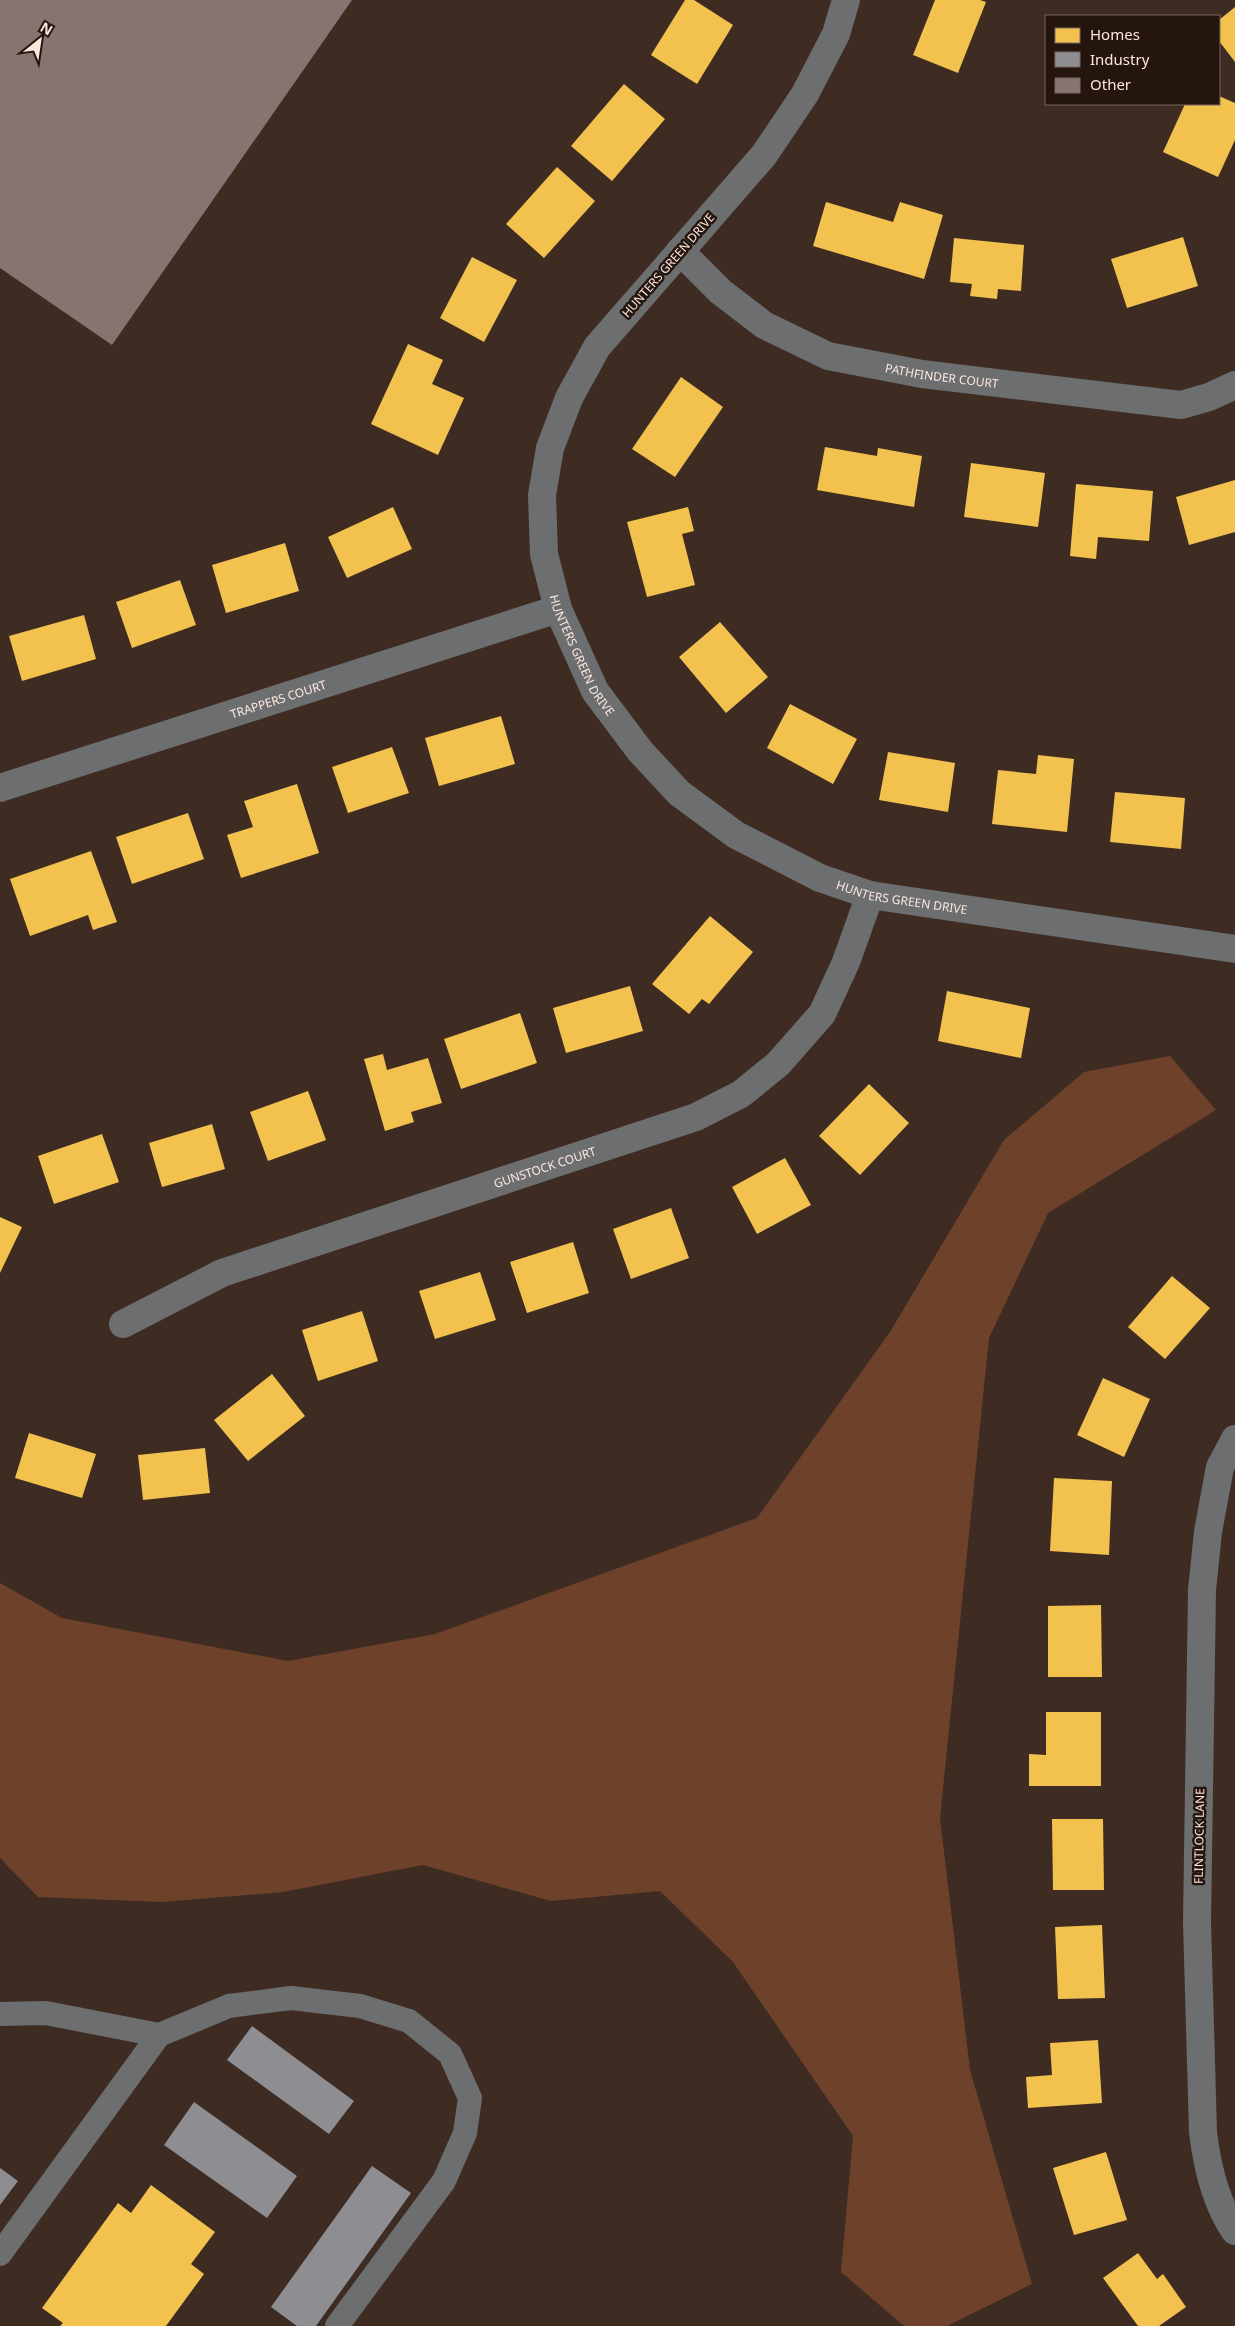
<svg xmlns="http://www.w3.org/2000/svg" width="1235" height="2326" font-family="'Noto Sans',sans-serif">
<rect width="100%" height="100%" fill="#3e2c23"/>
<path fill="#6e412b" d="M1170,1056l46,54 -168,103 -59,125 -49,480 30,252 62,214 -85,42h-43l-63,-54 12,-136 -120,-174 -73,-71 -109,10 -128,-36 -140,27 -121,10 -124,-5 -38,-39v-275l62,35 226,43 147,-27 322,-116 133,-186 114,-192 80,-68z"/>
<path fill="#f2c14e" d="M685,0h9l39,25 -36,59 -46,-29z
M935,0h45l6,2 -28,71 -45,-18z
M1235,7v55l-16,-21v-21z
M624,84l41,35 -53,62 -41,-35z
M1219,96l16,7v37l-17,37 -55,-25 22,-48h34z
M557,167l38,34 -51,57 -38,-34z
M826,202l67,20 7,-20 43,13 -19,64 -111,-33z
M1183,237l15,49 -71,22 -16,-49z
M954,238l70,7 -3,46 -23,-2 -1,10 -27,-3 2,-12 -22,-2z
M472,257l45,23 -33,62 -44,-24z
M408,344l35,16 -11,24 32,14 -26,57 -67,-31z
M681,377l42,30 -48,70 -43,-28z
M825,447l52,9 1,-8 44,8 -8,51 -97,-17z
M971,463l74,10 -7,54 -74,-10z
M1235,480v52l-46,13 -13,-48z
M1076,484l77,7 -4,50 -51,-4 -2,22 -26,-3z
M393,507l19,42 -65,29 -19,-41z
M688,507l6,24 -12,3 13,51 -48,12 -20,-75z
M285,543l14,48 -73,22 -14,-48z
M180,580l16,45 -64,23 -16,-46z
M84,615l12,44 -74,22 -13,-45z
M720,622l48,55 -42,36 -47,-56z
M790,704l67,35 -24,45 -66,-36z
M501,716l14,48 -76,22 -14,-48z
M392,747l17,46 -61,20 -16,-46z
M888,752l67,11 -7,49 -69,-12z
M1038,755l36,4 -7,73 -75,-8 6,-54 38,4z
M297,784l22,69 -78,25 -14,-43 26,-8 -9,-26z
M1115,792l70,6 -4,51 -71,-7z
M188,813l16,46 -72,25 -16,-47z
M91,851l26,71 -24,8 -5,-15 -58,21 -20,-57z
M710,916l43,36 -44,52 -7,-5 -13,15 -37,-30z
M630,986l13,45 -77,22 -13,-45z
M947,991l83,17 -9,50 -83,-17z
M520,1013l17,50 -76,26 -17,-50z
M383,1054l4,16 41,-12 14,45 -31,9 3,10 -29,9 -21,-72z
M869,1084l40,39 -49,52 -41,-39z
M308,1091l18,49 -58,21 -18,-49z
M212,1124l13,45 -63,18 -13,-44z
M102,1134l17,48 -65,22 -16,-48z
M785,1158l26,47 -54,29 -25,-47z
M671,1208l18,50 -58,21 -18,-50z
M0,1217l22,10 -22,46z
M573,1242l16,51 -62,20 -17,-51z
M480,1272l16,48 -61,19 -16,-48z
M1172,1276l38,32 -45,51 -37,-32z
M362,1311l16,50 -60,20 -16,-51z
M272,1374l33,42 -57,45 -34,-41z
M1103,1378l47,21 -26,58 -47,-22z
M29,1433l67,21 -14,44 -67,-20z
M205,1448l5,45 -67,7 -5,-45z
M1054,1478l58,3 -3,74 -59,-4z
M1101,1605l1,72h-54v-71z
M1046,1712h55v74h-72v-32l17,1z
M1052,1819h51l1,71h-51z
M1102,1925l3,73 -47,1 -3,-72z
M1098,2040l4,63 -74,5 -2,-31 26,-2 -2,-32z
M1106,2152l21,68 -53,15 -21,-67z
M151,2185l64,47 -24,32 13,10 -38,52h-106l3,-3 -21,-15 76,-105 13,10z
M1138,2253l19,26 6,-5 23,33 -27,19h-21l-35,-48z"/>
<path fill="#8d8d92" d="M252,2026l102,75 -25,33 -102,-74z
M194,2102l103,74 -30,42 -103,-73z
M372,2166l39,27 -95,133h-19l-26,-19z
M0,2168l18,13 -18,24z"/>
<path fill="#85746f" d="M0,0h352l-240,345 -112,-77z"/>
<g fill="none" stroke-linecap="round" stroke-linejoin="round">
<path stroke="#6c6e70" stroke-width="24" d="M0,2014l46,-1 113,22 -159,219
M159,2035l70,-29 62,-8 69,8 49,15 41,33 20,44 -5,35 -21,48 -107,145"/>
<g stroke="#6c6e70" stroke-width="28">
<path id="s1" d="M846,0l-10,34 -31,60 -41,61 -167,192 -28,51 -19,50 -8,47 2,59 14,55 37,82 45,60 39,42 57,42 84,43 50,17 365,54"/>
<path id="s2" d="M680,251l41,41 43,33 64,31 94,18 259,31 28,-8 26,-12"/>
<path id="s3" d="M0,788l558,-179"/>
<path id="s4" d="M123,1324l99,-51 474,-156 45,-23 37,-30 44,-50 24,-52 24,-67"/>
<path d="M1235,1439l-15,28 -12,65 -6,58 -5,332 6,210c4,34 12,70 32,99"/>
</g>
</g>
<g text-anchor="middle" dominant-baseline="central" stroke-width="5" stroke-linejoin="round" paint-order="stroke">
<g font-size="12" fill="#fde7dd" stroke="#24150e">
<text transform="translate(668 265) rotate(-49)">HUNTERS GREEN DRIVE</text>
<text stroke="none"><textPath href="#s2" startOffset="299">PATHFINDER COURT</textPath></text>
<text stroke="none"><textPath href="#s1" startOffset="758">HUNTERS GREEN DRIVE</textPath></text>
<text stroke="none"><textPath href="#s3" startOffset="292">TRAPPERS COURT</textPath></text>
<text stroke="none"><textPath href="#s1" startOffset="1178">HUNTERS GREEN DRIVE</textPath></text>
<text stroke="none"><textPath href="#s4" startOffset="451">GUNSTOCK COURT</textPath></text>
<text transform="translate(1199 1836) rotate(-89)">FLINTLOCK LANE</text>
</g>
</g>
<rect x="1045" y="15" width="175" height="90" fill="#24150e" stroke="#7b6961"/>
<rect x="1055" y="28" width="25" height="15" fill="#f2c14e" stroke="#7b6961"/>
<text x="1090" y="40" font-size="15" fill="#fde7dd">Homes</text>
<rect x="1055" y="52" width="25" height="15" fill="#8d8d92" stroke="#7b6961"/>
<text x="1090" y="65" font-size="15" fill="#fde7dd">Industry</text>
<rect x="1055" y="78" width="25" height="15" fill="#85746f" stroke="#7b6961"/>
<text x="1090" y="90" font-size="15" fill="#fde7dd">Other</text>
<g transform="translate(40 40) rotate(30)" stroke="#24150e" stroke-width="4" paint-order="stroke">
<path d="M0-4L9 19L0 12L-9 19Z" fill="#fde7dd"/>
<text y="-8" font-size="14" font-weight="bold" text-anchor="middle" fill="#fde7dd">N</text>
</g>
</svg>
